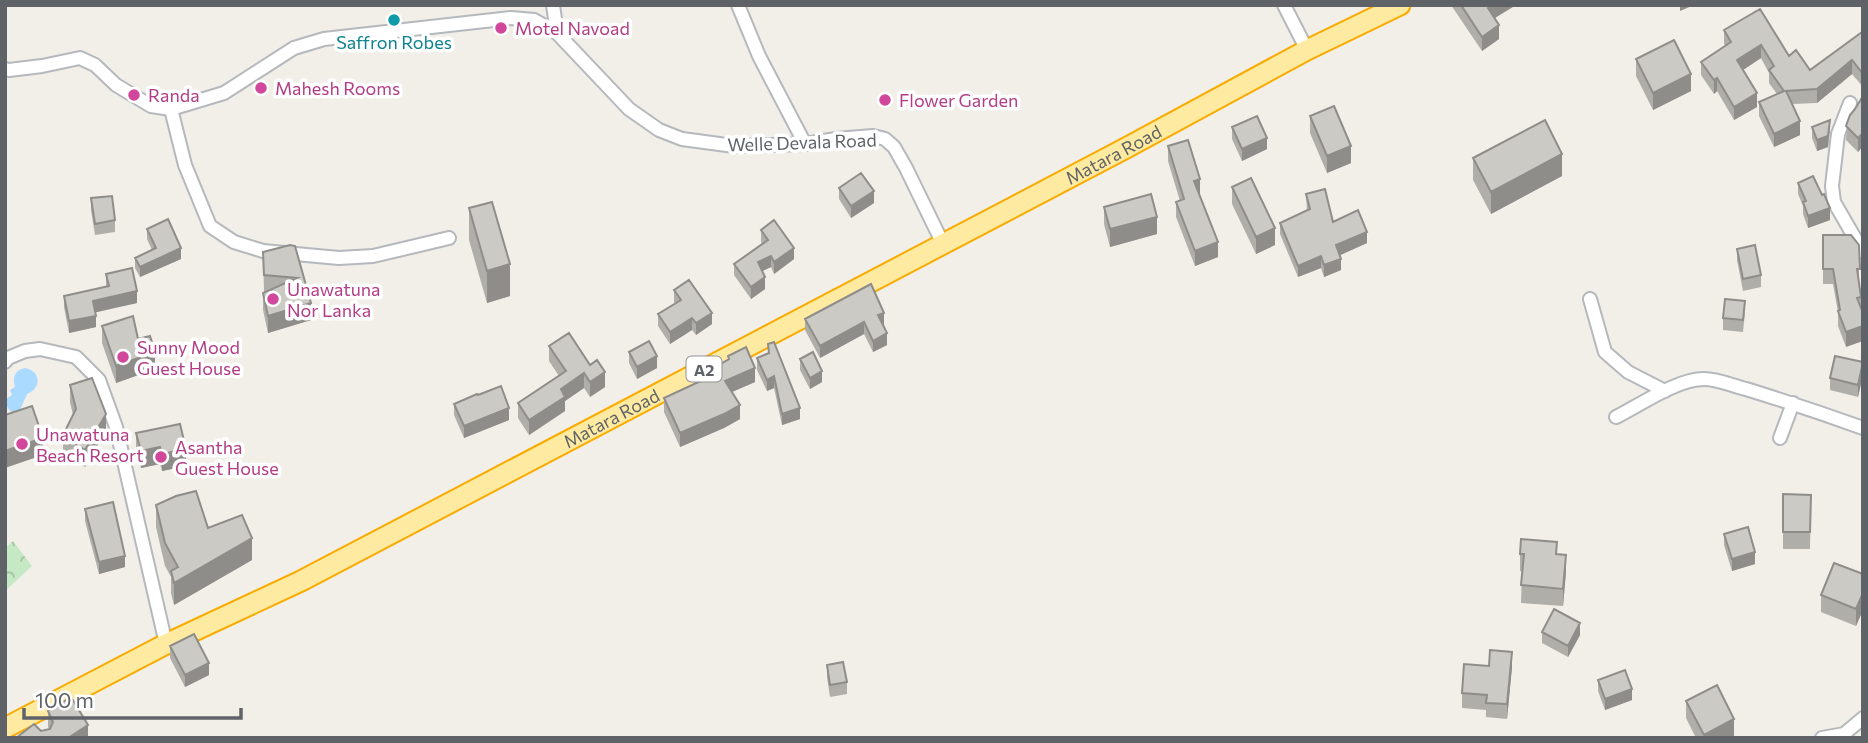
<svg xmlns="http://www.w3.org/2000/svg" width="1868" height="743" font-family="Commissioner,sans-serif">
<defs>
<pattern id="park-crowns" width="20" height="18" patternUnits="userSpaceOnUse" patternTransform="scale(1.75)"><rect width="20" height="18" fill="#c5e8c5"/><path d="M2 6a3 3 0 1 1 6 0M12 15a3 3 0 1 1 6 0" fill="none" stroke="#a3c0a4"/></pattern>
</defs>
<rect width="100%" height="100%" fill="#f1efe8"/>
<path fill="url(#park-crowns)" d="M13,541l19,25 -27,25v-43z"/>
<path fill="#aadaff" d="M25,368c16,3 17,20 2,26l-7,16 -9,2 -5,-7v-6l6,-4 -2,-5 5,-3c-3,-10 0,-17 10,-19z"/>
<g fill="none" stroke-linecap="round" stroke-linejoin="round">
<g stroke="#b5b8bc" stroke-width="16">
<path id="minor" d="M553,5l4,28
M738,5l21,51 46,88
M1284,5l23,45
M5,69l4,1 33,-4 38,-8 15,7 21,20 35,21 20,3 53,-16 70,-45 30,-9 187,-21 23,2 23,13 72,76 30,21 23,9 52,7 71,-2 31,-5 37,-3 12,3 9,8 12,21 37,76
M1850,103l-12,31 -6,52 2,16 29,50
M171,109l14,56 25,61 24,16 29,9 76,7 34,-2 76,-18
M1590,299l15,53 23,20 37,19
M5,362l3,-4 17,-7 15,-2 36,8 23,23 17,47 50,217
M1616,417c24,-12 61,-38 88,-38 14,0 29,7 42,10 39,12 78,25 117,39
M1780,438l13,-35
M1822,738l22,-4 19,-16"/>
</g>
<g stroke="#f9ab00" stroke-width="23">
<g id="trunk">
<path id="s1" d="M5,728l161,-84 135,-63 825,-433 181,-98 93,-45"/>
</g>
</g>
<use href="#minor" stroke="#fff" stroke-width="12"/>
<use href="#trunk" stroke="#feeaa1" stroke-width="19"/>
</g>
<path fill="#afaea9" d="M1451,5h65l-21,13 4,21 -17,12z
M1724,30l65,26 21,14 53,-37v54l-11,-13 -35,29 -25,1 8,31 -26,12 -15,-31v-14l18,-8 -8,-11v-10l-8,-15 -18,12 14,37 -23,13 -17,-29 -3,3 -13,-19v-13l24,-16 -1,-3z
M1636,59l55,32 -38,19 -17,-34z
M1863,96v50l-5,6 -12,-12 1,-17z
M1310,116l41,47 -24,10 -17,-40z
M1232,127l35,22 -25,12 -10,-22z
M1812,127l18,4 -2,16 -11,4 -5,-13z
M1168,146l32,48h-1l19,63 -23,9 -19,-49v-15l4,-1 -12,-40z
M1473,158l89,18 -71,38 -18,-34z
M1798,183l32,37 -22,8 -5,-14v-8l-5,-12z
M1232,187l43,58 -19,9 -24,-50z
M839,188l35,15 -23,15 -12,-19z
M1306,194l27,28 34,21 -27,12 1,15 -17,7 -3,-9 -23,9 -18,-43v-11l27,-12z
M91,198l24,22v12l-20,3 -4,-25z
M1104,207l53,27 -47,13 -6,-23z
M469,208l41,88 -23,7 -18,-63z
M147,229l34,30 -41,18 -5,-9v-10l17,-8 -5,-11z
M761,230l33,29 -20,15 -3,-7 -9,4 3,18 -14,10 -17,-24v-11l28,-20 -1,-3z
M1823,235l36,10v39l2,13v11l-15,39 -8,-21v-14l-5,-28h-10z
M290,245l21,75 -43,13 -5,-23v-17l1,-1 -1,-40z
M1737,249l24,26v12l-18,4 -6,-31z
M106,274l31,29 -42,9 1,15 -27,6 -5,-26v-11l42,-9z
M674,290l38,34 -16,11 -4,-5 -22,14 -12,-18v-12l17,-10 -1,-2z
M1745,312l-2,20 -20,-2v-12z
M805,319l79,5 3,21 -14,7 -9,-18 -44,24 -15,-28z
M102,326l36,13 17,30 -39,14 -14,-40z
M768,344l32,75 -18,6 -8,-37 -7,3 -10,-21v-12l11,-4z
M549,346l56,41 -15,10 -6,-9 -19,13v10l-36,24 -11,-17v-15l41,-27 -10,-15z
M629,352l28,16 -20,11 -8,-16z
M728,356l27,26 -23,10 8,27 -16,9 -44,19 -16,-35v-14l38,-18v-5l26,-16z
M800,359l22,23 -12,7 -10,-19z
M1863,362v13l-5,22 -28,-7v-12z
M70,385l36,46 -21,36 -22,-15v-17l10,-20 -3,-13z
M454,404l55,16 -45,18 -10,-23z
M136,433l50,33 -24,5 -2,-7 -19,4 -5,-18z
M1783,494l28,1 -1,54h-27z
M156,505l52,23 44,32 -78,45 -3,-12v-16l-6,-11 -9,-39z
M85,509l40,58 -26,7 -14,-53z
M1724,534l31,30 -23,7 -8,-26z
M1520,554h37l9,18 -3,34 -42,-3 1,-32h-2z
M1863,574v36l-7,16 -35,-14v-17z
M1542,632l38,3 -12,22 -26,-14z
M170,646l39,29 -24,12 -15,-29z
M827,665l20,17v12l-17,3 -3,-20z
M1512,667l-5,52 -21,-2v-7l-24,-2v-15z
M1598,680l34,20 -27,10 -7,-19z
M1686,701l48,36 -2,1h-36l-10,-20z
M48,711l40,27 -47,-7 8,-2 -1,-2z"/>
<path fill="#8f8d8a" d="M1493,5h23l-28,17v-14z
M1680,5h14l-14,6z
M1499,25v14l-17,12v-14z
M1761,45v13l-24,16v-14z
M1852,60v14l-35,29v-14z
M1691,74v17l-38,19v-17z
M1717,78v13l-3,3v-14z
M1757,93v14l-23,13v-13z
M1830,120l-2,27 -11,4v-11z
M1800,121v14l-26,12v-13z
M1863,133v13l-5,6v-14z
M1267,138v11l-25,12v-12z
M1351,146v17l-24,10v-17z
M1562,154v22l-71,38v-22z
M1200,179v15l-6,2v-15z
M874,191v12l-23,15v-12z
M1830,208v12l-22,8v-12z
M1157,217v17l-47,13v-18z
M1275,228v17l-19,9v-17z
M1367,232v11l-31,14v-12z
M1218,242v15l-23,9v-15z
M181,248v11l-41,18v-10z
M794,248v11l-20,15v-12z
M771,256v11l-13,6v-11z
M1321,256v12l-23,9v-11z
M1341,259v11l-17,7v-12z
M510,264v32l-23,7v-32z
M765,277v12l-14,10v-12z
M137,291v12l-44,10v-12z
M311,303v17l-43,13v-17z
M712,313v11l-16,11v-12z
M884,313v11l-6,3v-12z
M96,316v11l-27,6v-12z
M692,318v12l-22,14v-12z
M864,322v12l-44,24v-12z
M1863,326v15l-17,6v-15z
M887,333v12l-14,7v-11z
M155,352v17l-39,14v-17z
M657,356v12l-20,11v-12z
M1863,363v12l-5,22v-12z
M755,368v14l-30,13v-14z
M822,371v11l-12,7v-11z
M605,372v15l-15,10v-15z
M584,373v15l-19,13v10l-36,24v-15l32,-31z
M774,376v12l-7,3v-11z
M740,405v14l-16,9 -44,19v-14z
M509,408v12l-45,18v-12z
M800,408v11l-18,6v-11z
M106,414v17l-21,36v-17z
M43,438v17l-38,13v-17z
M160,447v17l-19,4v-17z
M186,449v17l-24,5v-17z
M252,538v22l-78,45v-22z
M1755,552v12l-23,7v-12z
M1566,555v17l-3,34v-17z
M125,556v11l-26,7v-12z
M1863,593v17l-7,16v-17z
M1580,623v12l-12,22v-11z
M1512,652v15l-5,52v-15z
M209,663v12l-24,12v-12z
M1632,689v11l-27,10v-11z
M1734,719v18l-2,1h-28v-3z
M88,725v13h-20z"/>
<path fill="#cccac5" stroke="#8f8d8a" stroke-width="2" d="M1461,5h32l-5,3 11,17 -17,12z
M1760,9l29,47 7,-6 14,20 52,-38 1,1v41l-11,-14 -35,29 -31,2 14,30 -26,13 -15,-32 25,-11 -15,-21 5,-4 -13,-21 -24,15 20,33 -23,14 -17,-29 -3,2 -13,-18 30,-20 -7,-12z
M1674,40l17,34 -38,19 -17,-34z
M1863,96v37l-5,5 -12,-12 1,-3 3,-8 5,-6z
M1334,106l17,40 -24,10 -17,-40z
M1257,116l10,22 -25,11 -10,-22z
M1545,120l17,34 -71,38 -18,-34z
M1830,120l-2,16 -11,4 -5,-13z
M1188,140l12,39 -6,2 24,61 -23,9 -19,-49 8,-3 -16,-53z
M861,173l13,18 -23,15 -12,-18z
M1813,176l9,19 2,-1 6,14 -22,8 -5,-14 3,-1 -8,-18z
M1251,178l24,50 -19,9 -24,-50z
M1325,189l8,33 25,-12 9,22 -31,13 5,14 -17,6 -3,-9 -23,10 -18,-43 30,-14 -4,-15z
M1151,194l6,23 -47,12 -6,-22z
M112,196l3,24 -20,4 -4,-26z
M492,202l18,62 -23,7 -18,-63z
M168,219l13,29 -41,19 -5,-9 21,-10 -9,-19z
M774,220l20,28 -20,14 -3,-6 -13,6 7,15 -14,10 -17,-23 34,-24 -7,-10z
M1823,235h28l8,10 1,24h-3l4,28 -4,1 6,15v13l-17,6 -8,-21 2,-1 -7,-41h-10z
M290,245l5,1 16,57 -43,13 -5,-23 34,-15 -33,-3 -1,-23z
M1755,245l6,30 -18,4 -6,-30z
M132,268l5,23 -44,10 3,15 -27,5 -5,-25 45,-10 -3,-12z
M689,280l23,33 -16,10 -4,-5 -22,14 -12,-18 23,-14 -7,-10z
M871,284l13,29 -6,2 9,18 -14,8 -9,-19 -44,24 -15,-27z
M1725,299l20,2 -2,19 -20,-2z
M133,316l5,23 12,-3 5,16 -39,14 -14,-40z
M569,333l21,32 7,-5 8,12 -15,10 -6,-9 -23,16 4,8 -36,23 -11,-17 48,-32 -17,-25z
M649,341l8,15 -20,11 -8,-15z
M774,342l26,66 -18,6 -8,-38 -7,4 -10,-22 12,-5 -1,-9z
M746,347l9,21 -30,13 15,24 -16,9 -44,19 -16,-35 41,-19 -3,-4 27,-16 -1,-3z
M813,352l9,19 -12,7 -10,-19z
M1835,356l28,6 -5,23 -28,-7z
M92,378l14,36 -21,36 -22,-15 13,-26 -6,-24z
M501,386l8,22 -45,18 -10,-22 23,-10 1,1z
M32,406l11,32 -38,13v-36z
M180,424l6,25 -24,5 -2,-7 -19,4 -5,-18z
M196,491l12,37 34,-13 10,23 -78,45 -3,-12 7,-4 -13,-24 -9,-38 20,-9z
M1783,494l28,1 -1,37h-27z
M113,502l12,54 -26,6 -14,-53z
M1748,527l7,25 -23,7 -8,-25z
M1521,539l36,3 -1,12 10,1 -3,34 -42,-4 3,-31h-4z
M1834,563l29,11v19l-7,16 -35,-14z
M1554,609l26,14 -12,23 -26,-14z
M194,634l15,29 -24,12 -15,-29z
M1490,650l22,2 -5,52 -21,-1 1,-8 -25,-2 2,-29 25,2z
M843,662l4,20 -17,3 -3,-20z
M1625,670l7,19 -27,10 -7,-19z
M1717,685l17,34 -30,16 -18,-34z
M71,697l17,28 -20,13h-52l18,-14 7,7 9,-2 3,-7 -5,-11z"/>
<circle fill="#0f9aa8" stroke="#fff" stroke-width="2.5" cx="394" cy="20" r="7"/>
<g fill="#d1479c" stroke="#fff" stroke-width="2.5">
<circle cx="501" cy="28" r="7"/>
<circle cx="261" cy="88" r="7"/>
<circle cx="134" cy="95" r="7"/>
<circle cx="885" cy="100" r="7"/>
<circle cx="273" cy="299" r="7"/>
<circle cx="123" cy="357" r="7"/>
<circle cx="22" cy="444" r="7"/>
<circle cx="161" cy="457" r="7"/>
</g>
<g text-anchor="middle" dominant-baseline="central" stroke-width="7" stroke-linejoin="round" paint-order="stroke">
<rect fill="#fff" stroke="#8f9295" stroke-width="2" x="686.5" y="356.5" width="35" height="25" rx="5"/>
<g font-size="16" font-weight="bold" fill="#5f6368">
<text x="704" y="369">A2</text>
</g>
<g font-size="18" fill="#b23c85" stroke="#fff" text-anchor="start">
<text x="515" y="28">Motel Navoad</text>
<text x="275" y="88">Mahesh Rooms</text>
<text x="148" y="95">Randa</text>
<text x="899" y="100">Flower Garden</text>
<text x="287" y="289">Unawatuna<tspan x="287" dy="21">Nor Lanka</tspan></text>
<text x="137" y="347">Sunny Mood<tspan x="137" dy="21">Guest House</tspan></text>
<text x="36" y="434">Unawatuna<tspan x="36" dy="21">Beach Resort</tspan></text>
<text x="175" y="447">Asantha<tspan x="175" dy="21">Guest House</tspan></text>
</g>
<g font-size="18" fill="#0d838f" stroke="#fff">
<text x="394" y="42">Saffron Robes</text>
</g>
<g font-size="18" fill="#5f6368" stroke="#fff">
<text transform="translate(802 142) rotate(-2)">Welle Devala Road</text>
<text stroke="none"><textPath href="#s1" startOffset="1248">Matara Road</textPath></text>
<text stroke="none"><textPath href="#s1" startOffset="681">Matara Road</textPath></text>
</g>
</g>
<rect width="1868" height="743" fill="none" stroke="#5f6368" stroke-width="14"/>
<path d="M24 708v10h217v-10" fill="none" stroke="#5f6368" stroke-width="3.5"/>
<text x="35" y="708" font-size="21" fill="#5f6368" stroke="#ffffff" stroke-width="5" paint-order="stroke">100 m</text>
</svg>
